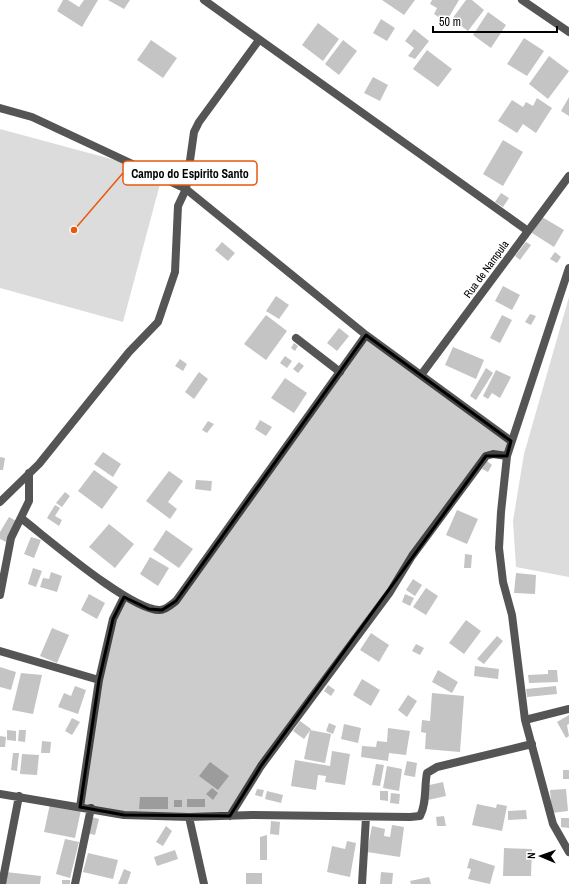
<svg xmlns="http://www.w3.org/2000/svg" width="569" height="884" font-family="'Archivo Narrow',sans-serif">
<rect width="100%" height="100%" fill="#fff"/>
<path fill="#dcdcdc" d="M0,129l163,44 -40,149 -123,-34z
M569,297v280l-53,-10 -3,-46 11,-67z"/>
<path fill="#c4c4c4" d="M63,0h5l11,7 5,-7h14l-16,27 -25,-16z
M108,0h22l-6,9z
M382,0h33l-11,15z
M432,0h27l-13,22 -12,-8 3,-6 -7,-4z
M466,0h6l12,10 -16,21 -16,-12z
M488,12l18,13 -15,23 -18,-13z
M381,19l14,9 -8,13 -14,-8z
M318,23l21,16 -16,22 -21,-16z
M414,29l15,12 -14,18 -7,-3 6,-8 -9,-7z
M524,38l20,13 -17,25 -20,-12z
M151,40l26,18 -14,20 -26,-18z
M343,40l14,11 -18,24 -14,-11z
M427,50l25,19 -14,18 -25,-18z
M549,56l20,15 -21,28 -19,-15z
M373,77l15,8 -8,16 -16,-8z
M569,97v19l-8,-5z
M537,98l15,10 -16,25 -13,-9 -6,9 -19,-12 14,-21 11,7 3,-5 7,4z
M503,140l20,12 -20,34 -20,-12z
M501,193l8,5 -6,9 -8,-5z
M542,217l22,13 -10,17 -22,-14z
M222,242l13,11 -7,8 -13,-11z
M526,242l5,3 -11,15 -5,-4z
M555,252l6,5 -4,6 -7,-4z
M503,286l17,9 -8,15 -17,-9z
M276,296l13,9 -10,14 -13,-8z
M530,314l6,2 -5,9 -6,-3z
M266,315l21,16 -21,29 -22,-16z
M502,315l10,5 -12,23 -10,-5z
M339,328l10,8 -12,15 -10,-8z
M294,343l4,3 -3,5 -4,-3z
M453,347l31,13 -8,19 -31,-14z
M285,356l7,5 -5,7 -7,-5z
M180,359l7,5 -4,7 -8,-5z
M299,362l5,4 -6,7 -5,-4z
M486,368l7,5 -17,27 -6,-4z
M496,370l15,7 -11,21 -8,-5 -4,6 -5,-3z
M199,372l9,7 -14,20 -9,-7z
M285,378l22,15 -13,20 -23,-15z
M260,420l12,7 -6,9 -11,-7z
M208,421l6,3 -7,9 -5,-3z
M103,452l18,12 -8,13 -19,-13z
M0,457l5,1 -2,12h-3z
M487,461l5,4 -4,7 -6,-3z
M94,470l24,17 -16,22 -24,-18z
M169,471l14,10 -15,21 9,7 -7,10 -24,-18z
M196,480l16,1 -1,10 -16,-2z
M65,492l5,4 -8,11 -6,-4z
M55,505l5,3 -5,8 7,4 -3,6 -12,-8z
M457,510l21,9 -11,25 -21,-9z
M9,517l9,5 -12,20 -6,-3v-7z
M109,524l25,20 -19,24 -26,-21z
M166,530l27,19 -14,19 -26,-18z
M31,537l10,3 -7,18 -10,-4z
M465,554l7,1 -1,13h-7z
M150,557l19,11 -11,18 -18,-12z
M33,568l9,3 -6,16 -8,-3z
M51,572l11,4 -5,16 -17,-5 3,-9 6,1z
M516,573l20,2 -1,19 -21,-1z
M413,579l9,6 -7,11 -9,-6z
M426,588l12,8 -12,19 -13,-8z
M89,594l16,9 -8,16 -16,-9z
M405,594l9,4 -4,8 -8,-4z
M466,620l15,11 -17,23 -15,-11z
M52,628l17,7 -12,28 -17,-7z
M371,633l18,12 -10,17 -19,-12z
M497,636l6,5 -19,23 -7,-5z
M416,644l8,4 -4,7 -8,-4z
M475,666l24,3 -1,10 -24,-3z
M0,667l16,5 -5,18 -11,-3z
M438,670l20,12 -6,11 -20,-11z
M548,670h9l1,12 -29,1 -1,-8 20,-1z
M21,673l21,2 -9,39 -21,-4z
M362,679l18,11 -9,16 -18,-11z
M328,685l7,5 -4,6 -7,-5z
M75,686l11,4 -8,24 -20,-7 6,-14 7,3z
M556,686l1,8 -30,3 -1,-8z
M432,693l32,3 -4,56 -35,-3 1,-16 -5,-1 1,-12 8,1z
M408,695l9,6 -10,16 -9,-7z
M569,715v9l-2,1 2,11 -3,2 -9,-16z
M72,718l8,4 -8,13 -7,-4z
M300,721l11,8 -7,10 -11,-8z
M329,723l7,3 -3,8 -7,-3z
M344,724l17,4 -3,15 -17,-4z
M388,728l22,3 -4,24 -17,-2 -1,8 -27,-4 1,-11 14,1 1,-6 10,1z
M7,730l9,1v10l-9,-1z
M19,730h7l-1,12 -7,-1z
M310,730l21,4 -6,29 -21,-4z
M0,736l6,1 -1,10h-5z
M42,741l9,1 -1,11h-9z
M332,751l18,3 -5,31 -20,-3 1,-6 -8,-1 -2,15 -25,-4 4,-26 35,6z
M13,753h6l-2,18 -6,-1z
M22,754l17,1 -2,20 -17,-1z
M407,761l10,2 -2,14 -11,-2z
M210,762l19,14 -11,14 -19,-14z
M376,764l8,1 -4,21 -8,-1z
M387,766l15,3 -3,22 -16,-3z
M563,770h6v9h-6z
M443,782l3,14 -18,4 -3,-14z
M212,788l6,5 -5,7 -7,-6z
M257,789l7,1 -2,7 -7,-2z
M566,789l2,22 -16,2 -2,-23z
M267,791l16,4 -2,8 -16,-4z
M380,791h8v10l-8,-1z
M391,793l9,1 -1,10 -9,-1z
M140,797h28v12h-29z
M187,799h18v8h-18z
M174,800h8v7h-8z
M50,804l31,6 -6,28 -31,-6z
M477,804l19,4 1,-4 10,2 -5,25 -30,-6z
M526,810l1,9 -19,1v-9z
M444,816l2,10h-9l-1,-9z
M92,817l7,2 -4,16 -8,-2z
M561,818h8v10l-8,-1z
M271,821l9,1 -1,13 -9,-1z
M392,825l12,2 -4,30 -33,-5 5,-26 13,3 -1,7 6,1z
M166,826l6,5 -9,15 -7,-4z
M267,835v25h-7v-23z
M65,839l14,3 -9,36 -14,-4z
M347,841l9,2 -6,34 -23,-5 5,-26 13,3z
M504,848l28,1 -1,27h-28z
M175,850l3,9 -21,7 -3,-9z
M88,853l30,7 -5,19 -30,-7z
M470,858l25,8 -5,18 -22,-5 3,-10 -4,-1z
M124,869l7,3 -4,12h-9z
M6,872l35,4 -1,8h-35z
M381,872l12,1 -1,11h-12z
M246,873h16v11h-16z
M429,877l2,7h-20l-1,-3z
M62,880h8v4h-8z"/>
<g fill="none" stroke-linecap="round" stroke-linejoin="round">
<path stroke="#555" stroke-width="8" d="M204,0l324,231
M522,0l47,32
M0,108l32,9 154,72 180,146 145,106
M569,268l-62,188 -6,56 -2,36 4,34 9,33 13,105 28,104 16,28
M296,338l44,34
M421,375l148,-199
M0,502l39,-38 90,-112 29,-30 17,-50 3,-66 8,-17 8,-57 5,-10 60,-82
M21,518c26,20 110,93 139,92 6,0 12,-6 16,-9l190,-266
M0,595l11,-57 18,-37v-28
M0,651l99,29
M525,720l44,-11
M0,794l124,21 65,2 63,-2 158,2 10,-1c7,-13 4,-29 7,-43l10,-6 95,-23
M80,807l19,-127 14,-61 11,-22
M230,816l31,-50 129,-174 22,-36 74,-100 7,-2 14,2
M189,817l15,67
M2,884l17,-88
M75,884l16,-76
M362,884l4,-67"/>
</g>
<path fill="#000" fill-opacity="0.2" stroke="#000" stroke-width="3" stroke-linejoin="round" d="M366,335l145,106 -4,15h-21l-225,310 -31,50 -106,-1 -44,-8 19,-127 14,-61 11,-22 25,12 13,1 14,-9z"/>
<g text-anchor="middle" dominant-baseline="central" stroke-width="3" stroke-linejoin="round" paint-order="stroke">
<g font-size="11" fill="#000" stroke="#fff">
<text transform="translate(486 269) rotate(-54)">Rua de Nampula</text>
</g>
</g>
<path fill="none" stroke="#e8590c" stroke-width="1.5" d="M74 230L123 173"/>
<circle fill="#e8590c" stroke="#fff" stroke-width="1.5" cx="74" cy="230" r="4"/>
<rect fill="#fff" stroke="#e8590c" stroke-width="1.5" x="123" y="161" width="134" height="24" rx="4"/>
<g font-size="12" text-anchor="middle" font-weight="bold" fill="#000">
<text x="190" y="178">Campo do Espirito Santo</text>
</g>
<g transform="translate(541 856) rotate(272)" stroke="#ffffff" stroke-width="3" paint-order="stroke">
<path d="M0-3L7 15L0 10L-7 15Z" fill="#000000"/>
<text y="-6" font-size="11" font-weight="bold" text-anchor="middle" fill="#000000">N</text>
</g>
<path d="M433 26v6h124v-6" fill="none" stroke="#000000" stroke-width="2"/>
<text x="439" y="26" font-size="12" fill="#000000" stroke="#ffffff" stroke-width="3" paint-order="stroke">50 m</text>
</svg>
